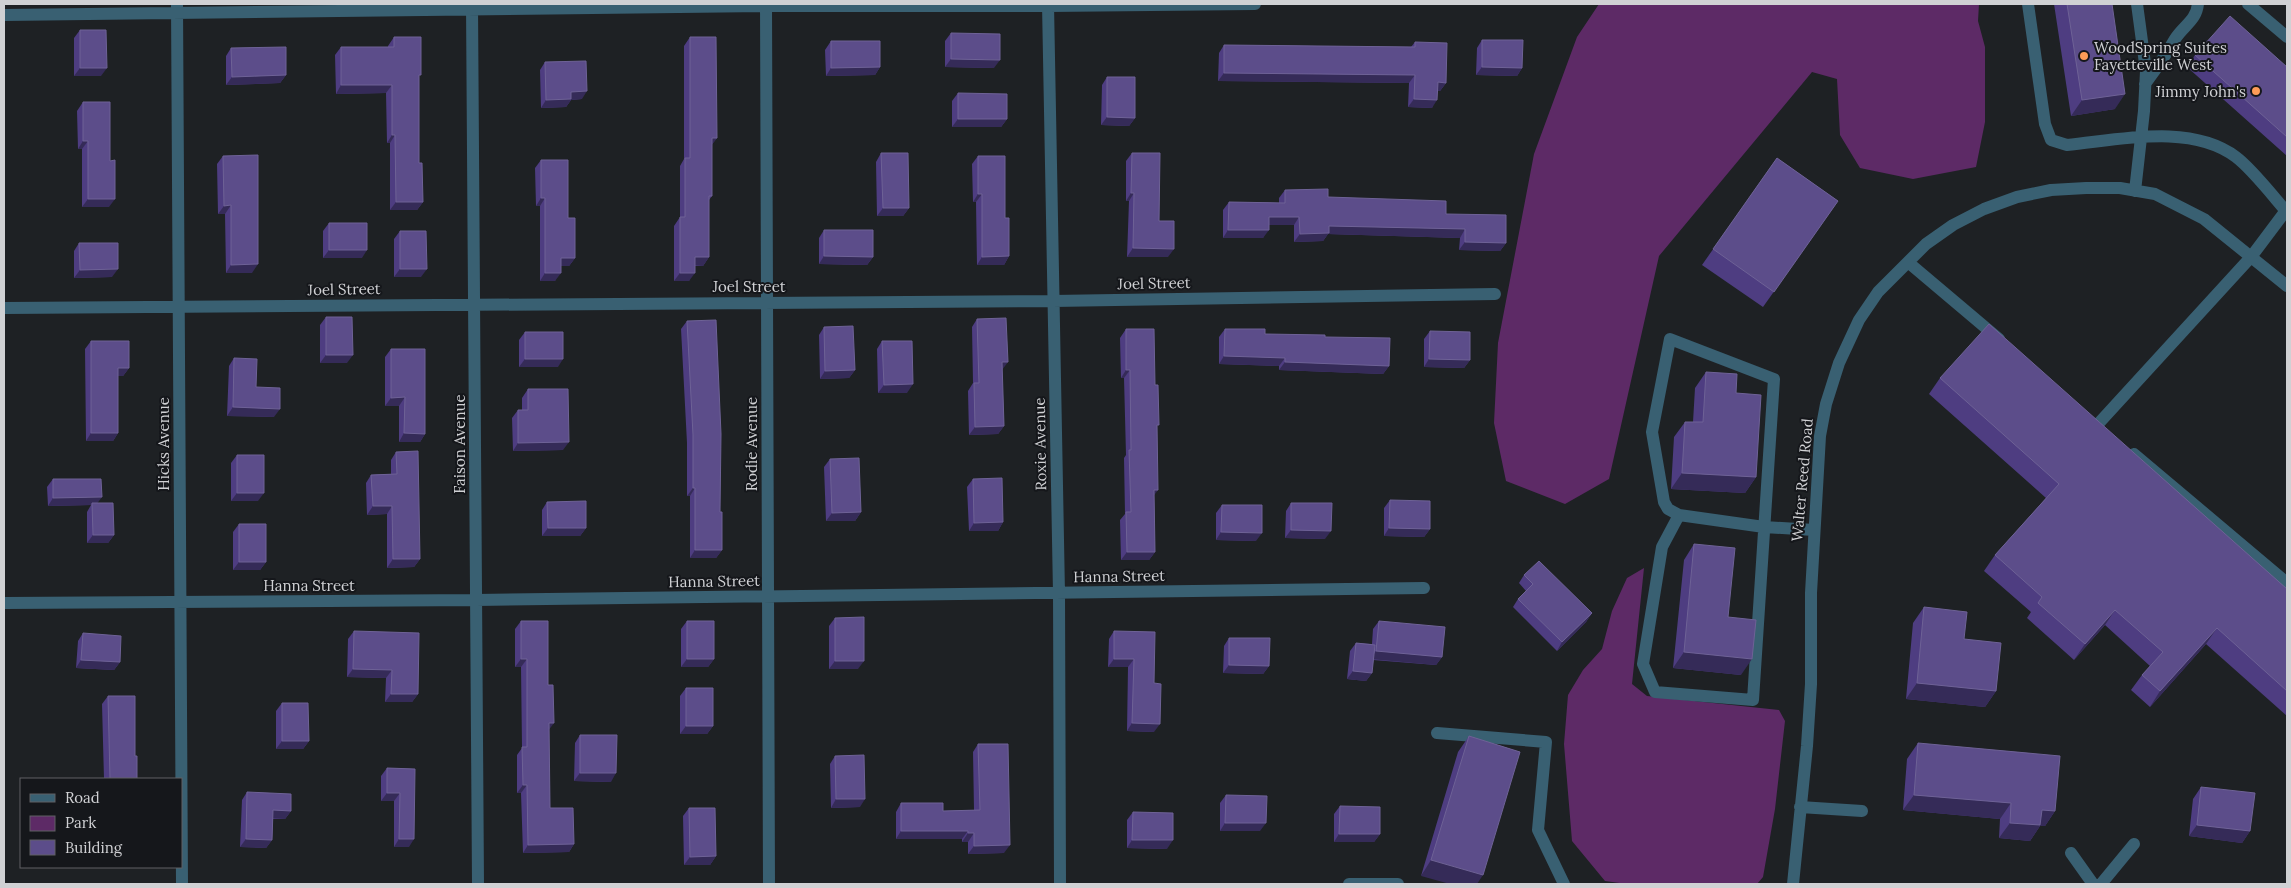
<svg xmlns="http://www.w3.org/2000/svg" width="2291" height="888" font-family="Lora,serif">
<rect width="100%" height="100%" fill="#1e2124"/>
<path fill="#5d2a66" d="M1599,4h380l-1,17 7,26v75l-9,45 -63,12 -53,-11 -20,-33 -3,-56 -25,-7 -153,184 -50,223 -44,25 -59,-23 -12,-58 4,-80 36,-189 43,-117z
M1644,568l-12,116 15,12 132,14 6,11 -10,88 -12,68 -6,7h-130l-22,-3 -33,-40 -8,-97 4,-49 15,-25 19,-21 10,-38 15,-33z"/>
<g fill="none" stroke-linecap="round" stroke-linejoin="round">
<path stroke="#396072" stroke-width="12" d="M177,4l5,880
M472,4l6,880
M766,4l3,880
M1048,4l11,589 1,291
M2028,4l17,120 6,16 16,5c52,-5 124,-22 169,12 16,12 36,38 50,54
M2248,4l39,33
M4,15l762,-9h282l207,-2
M2145,84c11,-15 21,-29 30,-45 9,-14 21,-18 23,-35
M2135,191l9,-80 2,-40 -9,-67
M1909,263l90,76
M4,308l1049,-7 442,-7
M2099,423l152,-166 36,-48
M2134,454l153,129
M1679,515l-17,32 -19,117 12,28 98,8 21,-321 -104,-40 -18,93 12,70 4,7 11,6 85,12 50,3
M4,603l472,-3 948,-12
M1437,733l109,9 -8,88 26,54
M1800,807l62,4
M2071,853l22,31
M1349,884h49
M1793,884l14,-138 4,-62v-91l9,-157 6,-32 13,-41 20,-43 19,-28 48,-48 27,-19 31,-16 33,-12 34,-7 35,-2h34l35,6 49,25 83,67
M2101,884l33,-40"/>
</g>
<path fill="#4e3d81" d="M2054,4h58l3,105 -44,7z
M80,30l21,46h-27v-38z
M951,33l43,35 -49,-1v-26z
M394,37l25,42v84l4,39 -6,8h-27v-67h-3l-1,-50 -50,1 -1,-39 6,-8h47v-1z
M690,37l27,101 -5,6v52l-3,4v57l-6,9h-8l-6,15h-15v-55l6,-9v-51l4,-7v-113z
M1482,40l40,28 -5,8 -41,-1 1,-27z
M831,41l49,26 -5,8 -49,1 -1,-26z
M1415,42l31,41 -6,8h-2l-6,17 -24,-1 1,-24 -191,-2 1,-28 5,-8 187,2z
M231,48l55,27 -6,8 -54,2v-29z
M2195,55l92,12v89l-100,-89z
M545,62l37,37 -11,1 -5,7 -25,1 -1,-38z
M1107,77l28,41 -6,8 -28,-1 1,-40z
M958,93l49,26 -6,8h-49v-26z
M83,102l26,105h-27v-58h-4l-1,-38z
M881,153l28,55 -6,8h-26l-1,-54z
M1132,153l27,68 9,36h-41l2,-56h-3v-40z
M223,156l29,117h-26l-1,-59h-7l-1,-50z
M978,156l27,62 4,38 -5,9h-27l-1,-63h-3l-1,-38z
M1777,158l61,43 -75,106 -61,-42z
M541,160l34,98 -6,8h-8l-6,15h-15v-75h-4l-1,-38z
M1285,190l43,7 118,17 60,29 -6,8 -41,-1 1,-12 -132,-4 -5,7 -29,1v-17h-25l-6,13h-40v-28l6,-8 50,1v-5z
M329,223l33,35h-39v-27z
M824,230l49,27 -6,8 -48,-1v-26z
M400,231l21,46h-27v-38z
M79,243l33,34 -38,1v-27z
M326,317l21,46h-27v-38z
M977,319l25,51 2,56 -6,8 -29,1 -1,-44 5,-8 -1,-56z
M687,321l33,191 2,38 -6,8h-26v-62h-3v-53l-6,-114z
M824,327l31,43 -6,8 -29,1 -1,-44z
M1126,329l29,56 2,43 -3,68 1,56 -6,8h-28l-1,-40 5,-6 -1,-56 2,-3 -2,-77h-3l-1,-40z
M1225,329l40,5 124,32 -6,8 -104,-4v-4l-60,-2v-27z
M1430,331l40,29 -6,8 -40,-1v-28z
M525,332l33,35h-39v-27z
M91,341l38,27 -6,8h-5v57l-5,8h-27l-1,-92z
M882,341l25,52h-29l-1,-44z
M391,349l34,85 -5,8h-21v-36h-14v-49z
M234,358l40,59 -47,-1 2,-50z
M1706,372l30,21 20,84 -11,16 -74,-4 3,-52 11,-15h8l2,-34z
M1940,378l347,211v127l-81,-72 -56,63 -19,-17 11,-15 8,-9 -45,-41 -31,35 -47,-42 4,-6 -47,-41 11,-16 51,-57 -117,-104z
M528,389l35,61 -50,1 -1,-33 6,-8h4v-12z
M396,452l24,107 -6,8 -27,1v-54l-20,1 -1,-32 5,-8 20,-1v-14z
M237,455l21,46h-27v-38z
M830,459l31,53 -6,9h-29l-2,-54z
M53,479l44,24 17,32 -6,8h-21v-31l4,-7 -43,1 -1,-19z
M973,479l30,43 -5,9h-29l-2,-44z
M1390,500l40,29 -6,8 -40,-1v-28z
M547,502l39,26 -6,8h-38v-26z
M1291,503l34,36 -40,-1 1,-27z
M1222,505l34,36 -40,-1v-27z
M239,524l27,38 -6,8h-27v-38z
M1694,544l34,73 13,58 -68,-7 11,-108z
M1524,575l68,38 -6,9 -29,29 -44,-44 5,-8 8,-8 -7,-8z
M1924,607l40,32 32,52 -11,16 -79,-8 7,-76z
M835,618l23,51h-29v-43z
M521,621l27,64 2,123 24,36 -5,8 -46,1 -2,-60h-4v-38l5,-7 -1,-81h-6v-38z
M687,621l27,38 -6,8h-27v-38z
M1379,621l63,36 -6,8 -63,-5 -1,13 -6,8 -19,-2 3,-28 6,-8 16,1 1,-15z
M354,631l64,63 -6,8h-27l1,-24 -39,-1 1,-38z
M1114,631l40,52v49l-27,-1 1,-64h-20l1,-28z
M83,633l37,29 -6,8 -38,-2 2,-27z
M1229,638l40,28 -6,8 -40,-1 1,-27z
M686,688l27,38 -6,8h-27v-38z
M108,696l27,60 2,23h-33l-2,-75z
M282,703l27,38 -6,8h-27v-38z
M580,735l31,47 -37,-1 1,-38z
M1469,736l51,16 -99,124 37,-124z
M1918,743l137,68 -10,15h-5l-10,15 -31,-3 1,-19 -97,-9 4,-51z
M978,744l26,109 -36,1v-12h-6v-3h-66v-27l5,-9 42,8 31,-1 -1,-58z
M835,756l25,51 -29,1 -1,-44z
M387,768l28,1 -6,78h-15v-46h-13v-25z
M2201,787l49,44 -8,12 -53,-7 4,-37z
M247,792l44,19 -6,8h-12l-1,21 -6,8 -26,-1 2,-47z
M1226,795l34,36h-40v-28z
M1340,806l40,28 -6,8h-40v-28z
M689,808l27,48 -6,9h-26l-1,-49z
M1133,812l34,37 -40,-1v-28z"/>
<path fill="#352b58" d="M951,59l49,1 -6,8 -49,-1z
M880,67l-5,8 -49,1 5,-8z
M1482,67l40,1 -5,8 -41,-1z
M80,68h27l-6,8h-27z
M1224,73l191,2 -6,8 -191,-2z
M286,75l-6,8 -54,2 6,-8z
M1438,82l8,1 -6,8 -8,-1z
M341,85h51l-6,8 -50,1z
M587,91l-5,8 -11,1 -5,7 -25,1 5,-8 25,-8z
M2125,94l-10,15 -44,7 11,-16z
M1414,99l23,1 -5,8 -24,-1z
M1107,117l28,1 -6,8 -28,-1z
M958,119h49l-6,8h-49z
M392,135h3l-5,8h-3z
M712,138h5l-6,8z
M83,141h5l-6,8h-4z
M1131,193h3l-5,8h-3z
M978,194h4l-6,8h-3z
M541,198h4l-5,8h-4z
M88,199h27l-6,8h-27z
M396,202h27l-6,8h-27z
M231,205l-6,9h-7l6,-8z
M883,208h26l-6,8h-26z
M1269,217h30l-5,8h-31z
M1329,226l136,3 -5,9 -132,-4 -5,7 -29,1 6,-8z
M1228,230h41l-6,8h-40z
M1465,242l41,1 -6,8 -41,-1z
M1133,248l41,1 -6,8h-41z
M329,250h38l-5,8h-39z
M824,256l49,1 -6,8 -48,-1z
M1009,256l-5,9h-27l5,-8z
M695,257h14l-6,9 -14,-1z
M561,258h14l-6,8h-14z
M258,264l-6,9h-26l5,-8z
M118,269l-6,8 -38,1 6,-8z
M400,269h27l-6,8h-27z
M545,273h16l-6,8h-15z
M680,273h15l-6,8h-15z
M326,355h27l-6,8h-27z
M1224,356l61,2 -6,8 -60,-2z
M525,359h38l-5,8h-39z
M1429,359l41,1 -6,8 -40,-1z
M1002,362h6l-6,8z
M1285,362l104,4 -6,8 -104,-4z
M118,368h11l-6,8h-11z
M855,370l-6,8 -29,1 5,-8z
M1126,370h4l-6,8h-3z
M913,384l-6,9h-29l6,-8z
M405,397l-6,9h-14l6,-8z
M233,407l47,2 -6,8 -47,-1z
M1004,426l-6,8 -29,1 6,-8z
M91,433h27l-5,8h-27z
M404,433l21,1 -5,8h-21z
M569,442l-6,8 -50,1 5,-8z
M1682,473l74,4 -11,16 -74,-4z
M693,488h2l-5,8h-3z
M1154,490h4l-6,8z
M237,493h27l-6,8h-27z
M102,497l-6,8 -4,-2 -1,2 -43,1 5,-8z
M373,506h19l-5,8 -20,1z
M861,512l-6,9h-29l6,-8z
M1003,522l-5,9h-29l5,-8z
M548,528h38l-6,8h-38z
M1389,528l41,1 -6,8 -40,-1z
M1291,530l40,1 -6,8 -40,-1z
M1221,532l41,1 -6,8 -40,-1z
M93,535h21l-6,8h-21z
M695,550h27l-6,8h-26z
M1127,552h28l-6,8h-28z
M393,559h27l-6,8 -27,1z
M239,562h27l-6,8h-27z
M2115,610l-10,15 -31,35 11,-16z
M1592,613l-6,9 -29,29 5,-9z
M2217,628l-11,16 -56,63 10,-16z
M1376,651l66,6 -6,8 -66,-6z
M1684,652l68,7 -11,16 -68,-7z
M521,659h6l-6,8h-6z
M687,659h27l-6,8h-27z
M1114,659h20l-6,8h-20z
M81,660l39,2 -6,8 -38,-2z
M835,661h29l-6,8h-29z
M1229,665l40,1 -6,8 -40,-1z
M353,669l39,1 -6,8 -39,-1z
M1353,671l19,2 -6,8 -19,-2z
M1917,683l79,8 -11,16 -79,-8z
M391,694h27l-6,8h-27z
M549,723h5l-6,8z
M1132,723l28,1 -6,8 -27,-1z
M686,726h27l-6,8h-27z
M282,741h27l-6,8h-27z
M580,773h36l-5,9 -37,-1z
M523,785h4l-6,8h-4z
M387,793h13l-6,8h-13z
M1914,795l97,8 -11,16 -97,-9z
M836,799h29l-5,8 -29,1z
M273,810l18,1 -6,8 -18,-1z
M2042,810l13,1 -10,15h-5l-10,15 -31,-3 11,-15z
M1225,823h41l-6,8h-40z
M2197,825l53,6 -8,12 -53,-7z
M901,831h67l-6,8h-66z
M968,833h6l-6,9h-6z
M1339,834h41l-6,8h-40z
M246,839l26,1 -6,8 -26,-1z
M399,839h15l-5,8h-15z
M1132,840h41l-6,9 -40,-1z
M574,844l-5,8 -46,1 5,-8z
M1010,845l-6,8 -36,1 6,-8z
M716,856l-6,9h-26l6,-8z
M1431,860l52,15 -6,9h-27l-29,-8z"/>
<path fill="#5c4d8a" stroke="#6e6296" d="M2067,4h45l13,90 -43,6z
M2230,16l57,51v70l-92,-82z
M80,30h26l1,38h-27z
M951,33l49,1v26l-49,-1z
M394,37h27v38h-2v88h3l1,39h-27l-1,-67h-3v-50h-51v-38h53z
M690,37h26l1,101h-5v58h-3v61h-14v16h-15v-56h5v-59h5z
M1482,40h41l-1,28 -40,-1z
M831,41h49v26l-49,1z
M1415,42l32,1 -1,40 -8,-1 -1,18 -23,-1 1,-24 -191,-2v-28l191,2z
M286,47v28l-54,2 -1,-29z
M586,61l1,30 -16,1v7l-25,1 -1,-38z
M1107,77h28v41l-28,-1z
M958,93l49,1v25h-49z
M83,102h27v59l5,-1v39h-27v-58h-5z
M881,153h27l1,55h-26z
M1132,153h28l-1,68h15v28l-41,-1 1,-55h-3z
M258,155v109l-27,1v-60l-7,1 -1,-50z
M978,156h27v62h4v38l-27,1v-63h-4z
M1777,158l61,43 -64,91 -61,-43z
M541,160h27v58h7v40h-14v15h-16v-75h-4z
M1328,189v8l118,4v13l60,1v28l-41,-1v-13l-136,-3v7l-29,1 -1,-17h-30v13h-41l1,-28 56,1v-13z
M329,223h38v27h-38z
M824,230h49v27l-49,-1z
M400,231h26l1,38h-27z
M79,243h39v26l-38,1z
M326,317h26l1,38h-27z
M1006,318l2,44h-6l2,64 -29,1 -1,-44h5l-2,-64z
M716,320l5,114 -1,78h2v38h-27v-62h-2v-53l-6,-114z
M1989,324l298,265v102l-70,-63 -57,63 -18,-16 21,-23 -48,-42 -30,34 -47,-41 4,-6 -47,-42 64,-71 -119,-106z
M853,326l2,44 -30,1 -1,-44z
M1126,329h28l1,56h3l1,40h-2l1,65h-4l1,62h-28l-1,-40h5l-2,-62h2l-1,-80h-4z
M1225,329h40v5l60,1v2l65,1 -1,28 -104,-4v-4l-61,-2z
M1430,331l40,1v28l-41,-1z
M525,332h38v27h-38z
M91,341h38v27h-11v65h-27z
M882,341h30l1,43 -29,1z
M391,349h34v85l-21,-1 1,-36 -14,1z
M234,358l23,1 -1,28 24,1v21l-47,-2z
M1706,372l31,2 -1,19 25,2 -5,82 -74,-4 3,-51h18z
M528,389h40l1,53 -51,1v-33h10z
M418,451l2,108h-27l-1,-53h-19l-2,-31 26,-1 -1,-22z
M237,455h27v38h-27z
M859,458l2,54 -29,1 -2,-54z
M1002,478l1,44 -29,1 -1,-44z
M53,479h48l1,18 -49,1z
M1390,500l40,1v28l-41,-1z
M586,501v27h-38l-1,-26z
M92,503h21l1,32h-21z
M1291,503h41l-1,28 -40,-1z
M1222,505h40v28l-41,-1z
M239,524h27v38h-27z
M1694,544l41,4 -7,69 28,3 -4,39 -68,-7z
M1539,561l53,52 -30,29 -44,-43 15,-15 -9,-9z
M1924,607l43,5 -3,27 37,4 -5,48 -79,-8z
M864,617v44h-29v-43z
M521,621h27v64h5l1,38h-5l1,85h23l1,36 -46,1 -1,-60h-4l-1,-38h5v-88h-6z
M687,621h27v38h-27z
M1379,621l66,6 -3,30 -66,-6z
M354,631l65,2 -1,61h-27l1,-24 -39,-1z
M1114,631l41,1 -1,51 7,1 -1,40 -28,-1 2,-64h-20z
M83,633l38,3 -1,26 -39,-2z
M1229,638h41l-1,28 -40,-1z
M1356,643l19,2 -3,28 -19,-2z
M686,688h27v38h-27z
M108,696h27v60h2v23h-27z
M282,703h26l1,38h-27z
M580,735h37l-1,38h-36z
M1469,736l51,16 -37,123 -52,-15z
M1918,743l142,13 -5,55 -13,-1 -2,15 -30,-2 1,-20 -97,-8z
M978,744h30l2,101 -36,1v-13h-6v-2h-67v-28h42v8l37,-1z
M864,755l1,44h-29l-1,-43z
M387,768l28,1 -1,70h-15l1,-46h-13z
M2201,787l54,6 -5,38 -53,-6z
M247,792l44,2v17l-18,-1 -1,30 -26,-1z
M1226,795l41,1 -1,27h-41z
M1340,806l40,1v27h-41z
M689,808h26l1,48 -26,1z
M1133,812l40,1v27h-41z"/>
<g fill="#fe9c57" stroke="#15171b" stroke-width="2">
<circle cx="2084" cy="56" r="5"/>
<circle cx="2256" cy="91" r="5"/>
</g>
<g text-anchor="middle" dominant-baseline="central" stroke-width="4" stroke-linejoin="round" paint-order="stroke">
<g font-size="15" fill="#d0d1d4" stroke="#15171b" text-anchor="start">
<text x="2094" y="47">WoodSpring Suites<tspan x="2094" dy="17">Fayetteville West</tspan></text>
<text x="2246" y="91" text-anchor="end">Jimmy John's</text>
</g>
<g font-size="15" fill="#d0d1d4" stroke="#15171b">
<text transform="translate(1154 283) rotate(-1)">Joel Street</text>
<text x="749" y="286">Joel Street</text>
<text transform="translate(344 289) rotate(-1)">Joel Street</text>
<text transform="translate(163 444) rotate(-90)">Hicks Avenue</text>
<text transform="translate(459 444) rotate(-90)">Faison Avenue</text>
<text transform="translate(751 444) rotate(-90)">Rodie Avenue</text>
<text transform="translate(1040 444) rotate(-91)">Roxie Avenue</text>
<text transform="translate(1802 480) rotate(-85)">Walter Reed Road</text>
<text transform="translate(1119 576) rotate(-1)">Hanna Street</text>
<text transform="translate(714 581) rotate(-1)">Hanna Street</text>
<text x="309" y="585">Hanna Street</text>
</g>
</g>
<rect width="2291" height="888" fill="none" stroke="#d0d1d4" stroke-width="10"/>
<rect x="20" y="778" width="162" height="90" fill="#15171b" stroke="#606165"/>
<rect x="30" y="794" width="25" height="8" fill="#396072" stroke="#606165"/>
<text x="65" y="803" font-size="15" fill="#d0d1d4">Road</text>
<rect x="30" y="816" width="25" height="15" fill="#5d2a66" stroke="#606165"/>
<text x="65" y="828" font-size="15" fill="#d0d1d4">Park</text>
<rect x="30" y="840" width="25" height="15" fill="#5c4d8a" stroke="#606165"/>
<text x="65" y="853" font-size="15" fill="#d0d1d4">Building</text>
</svg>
